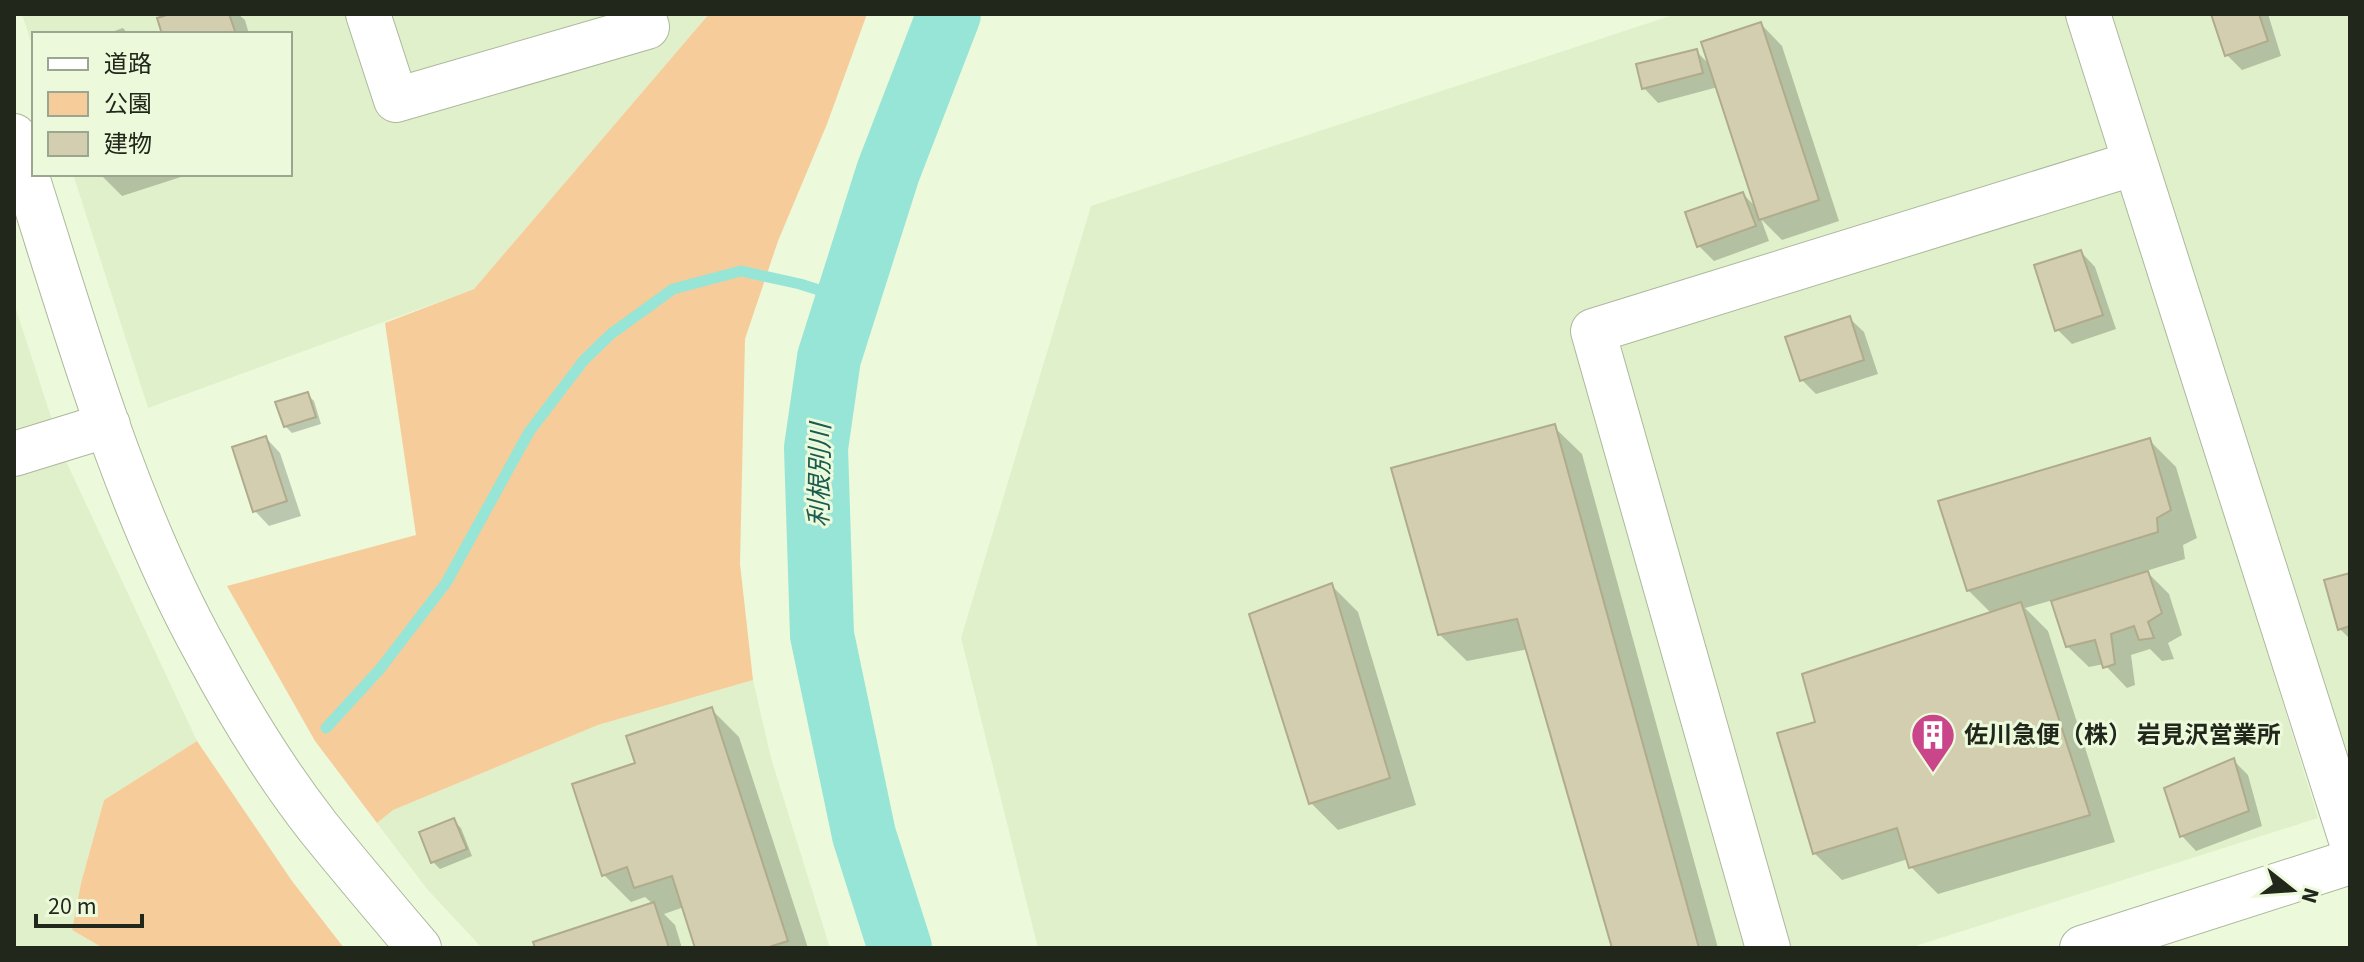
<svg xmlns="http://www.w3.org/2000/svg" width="2364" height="962" font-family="'Source Sans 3','Noto Sans JP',sans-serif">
<rect width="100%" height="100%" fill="#ecf9db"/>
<path fill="#e0f0cb" d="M22,14h687l-235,275 -326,119 -75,-234h217v-140h-256v17z
M1676,14h396l246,804 -409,130h-871l-77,-310 130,-432z
M2108,14h242v781z
M14,303l50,154 133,284 -93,59 -23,83 -9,47 31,18h-89z
M753,680l18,78 59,190h-348l-55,-59 -50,-66 15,-13 206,-85z"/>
<path fill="#f6cd9a" d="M709,14h158l-40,110 -49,117 -33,98 -5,225 13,116 -155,45 -205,85 -16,13 -62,-82 -88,-155 189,-51 -31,-212 89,-34z
M197,741l95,140 52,67h-241l-31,-18 9,-47 23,-83z"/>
<path fill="#0003" d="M177,14h61l7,6 4,14h-85z
M2213,14h55l13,42 -39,14 -15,-15z
M1761,24l21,22 57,175 -57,19 -21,-21 8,22 -55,20 -15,-15 44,-52 15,15 -40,-122 -60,16 -14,-15 52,-37 15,15z
M123,28l5,6h-22z
M100,174h83l1,2 -62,20z
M2081,252l14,15 21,62 -44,15 -15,-15z
M1849,318l15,14 14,42 -62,20 -14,-14z
M307,394l7,7 7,23 -29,9 -7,-7z
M1554,427l28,27 136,494h-104l-86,-299 -61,12 -28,-27z
M266,438l14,15 21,63 -32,10 -14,-15z
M2149,440l27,27 21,71 -14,7 2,14 -39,12 23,23 13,41 -14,8 6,16 -12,2 -12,-12 -19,6 4,30 -8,3 -23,-24 -15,3 -22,-21 -14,-46 -28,8 23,23 67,211 -177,52 -27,-27 -3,-8 -66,21 -28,-27 4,-130 174,-109 -24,-24z
M2350,575v69l-2,-7 -8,-8z
M1331,585l27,27 58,193 -78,25 -27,-27z
M712,710l27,27 69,211h-111l-13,-41 -20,7 11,11 7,23h-145l116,-44 -8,-7 -14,5 -27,-27 34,-110z
M2233,760l15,15 14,51 -66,25 -14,-15z
M454,821l7,7 11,28 -32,13 -7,-7z"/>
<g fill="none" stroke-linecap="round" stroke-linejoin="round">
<path stroke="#96e5d6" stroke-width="11" d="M326,728l54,-59 66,-86 83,-151 55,-72 27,-26 62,-45 68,-18 59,13 47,15"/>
<path stroke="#96e5d6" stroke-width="64" d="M900,948l-36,-113 -42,-200 -6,-187 13,-90 59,-186 61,-158"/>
</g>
<path fill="#d3ceb0" stroke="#b0ab8d" stroke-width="2" d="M170,14h59l7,20h-74l-5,-16z
M2211,14h48l9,27 -43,15z
M1761,22l58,178 -60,20 -58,-178z
M1697,49l6,24 -61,16 -6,-25z
M1743,192l13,34 -59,21 -12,-35z
M2081,250l22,65 -48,16 -21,-66z
M1850,316l14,44 -64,21 -15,-44z
M308,392l8,25 -32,10 -9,-25z
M1555,424l144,524h-87l-95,-329 -79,16 -47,-167z
M266,436l21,65 -34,11 -21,-65z
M2150,438l21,72 -14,8 1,14 -191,59 -29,-90z
M2148,571l14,42 -14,9 6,16 -15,2 -5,-14 -23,8 4,30 -12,4 -8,-28 -29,7 -15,-46z
M2350,573v53l-12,4 -14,-50z
M1332,583l58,195 -81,26 -60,-190z
M2021,602l69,213 -181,53 -12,-40 -84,26 -36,-121 38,-11 -13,-48z
M712,707l76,234 -22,7h-71l-23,-72 -38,12 -7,-21 -25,9 -30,-92 63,-21 -9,-27z
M2234,758l15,53 -69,26 -16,-49z
M454,818l13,31 -36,14 -12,-31z
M654,902l15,46h-134l-2,-6z"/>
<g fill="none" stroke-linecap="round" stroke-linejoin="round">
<g stroke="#acb89c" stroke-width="46">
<path id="minor" d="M368,14l28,86 251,-73 -4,-13
M2088,14l262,823
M14,136c56,172 105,359 193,517 32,60 69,120 111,174 33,41 67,81 101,121
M14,454l94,-29
M1768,948l-175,-617 542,-168
M2082,948l268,-86"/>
</g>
<use href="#minor" stroke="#fff" stroke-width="44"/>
</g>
<defs>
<g id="building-pin" transform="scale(2.3)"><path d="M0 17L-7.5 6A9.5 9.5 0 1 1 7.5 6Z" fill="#ca468b" stroke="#ecf9db"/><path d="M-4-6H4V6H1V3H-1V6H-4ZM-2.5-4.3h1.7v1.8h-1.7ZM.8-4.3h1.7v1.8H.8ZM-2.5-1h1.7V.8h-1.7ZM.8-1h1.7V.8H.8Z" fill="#fff"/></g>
</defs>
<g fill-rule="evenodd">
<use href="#building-pin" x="1933" y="735"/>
</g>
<g text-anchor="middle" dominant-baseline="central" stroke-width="6" stroke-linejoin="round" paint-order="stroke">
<g font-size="24" font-weight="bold" fill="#22271c" stroke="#ecf9db" text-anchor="start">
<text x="1964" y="735">佐川急便（株） 岩見沢営業所</text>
</g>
<g font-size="26" font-style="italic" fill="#1a5b51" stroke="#ecf9db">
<text transform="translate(820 475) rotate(-89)">利根別川</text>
</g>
</g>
<rect width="2364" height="962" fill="none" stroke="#22271c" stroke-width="32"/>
<rect x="32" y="32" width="260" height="144" fill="#ecf9db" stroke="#9ba58f" stroke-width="2"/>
<rect x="48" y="58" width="40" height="12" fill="#ffffff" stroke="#9ba58f" stroke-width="2"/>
<text x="104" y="72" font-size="24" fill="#22271c">道路</text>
<rect x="48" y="92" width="40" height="24" fill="#f6cd9a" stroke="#9ba58f" stroke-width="2"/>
<text x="104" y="112" font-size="24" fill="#22271c">公園</text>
<rect x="48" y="132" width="40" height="24" fill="#d3ceb0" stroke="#9ba58f" stroke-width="2"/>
<text x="104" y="152" font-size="24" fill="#22271c">建物</text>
<g transform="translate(2292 890) rotate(107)" stroke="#ecf9db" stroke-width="6" paint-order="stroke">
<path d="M0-6L14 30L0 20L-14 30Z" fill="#22271c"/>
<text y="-12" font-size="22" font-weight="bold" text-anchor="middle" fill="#22271c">N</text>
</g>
<path d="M36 914v12h106v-12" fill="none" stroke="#22271c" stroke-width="4"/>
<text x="48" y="914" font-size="24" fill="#22271c" stroke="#ecf9db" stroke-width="6" paint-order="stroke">20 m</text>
</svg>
